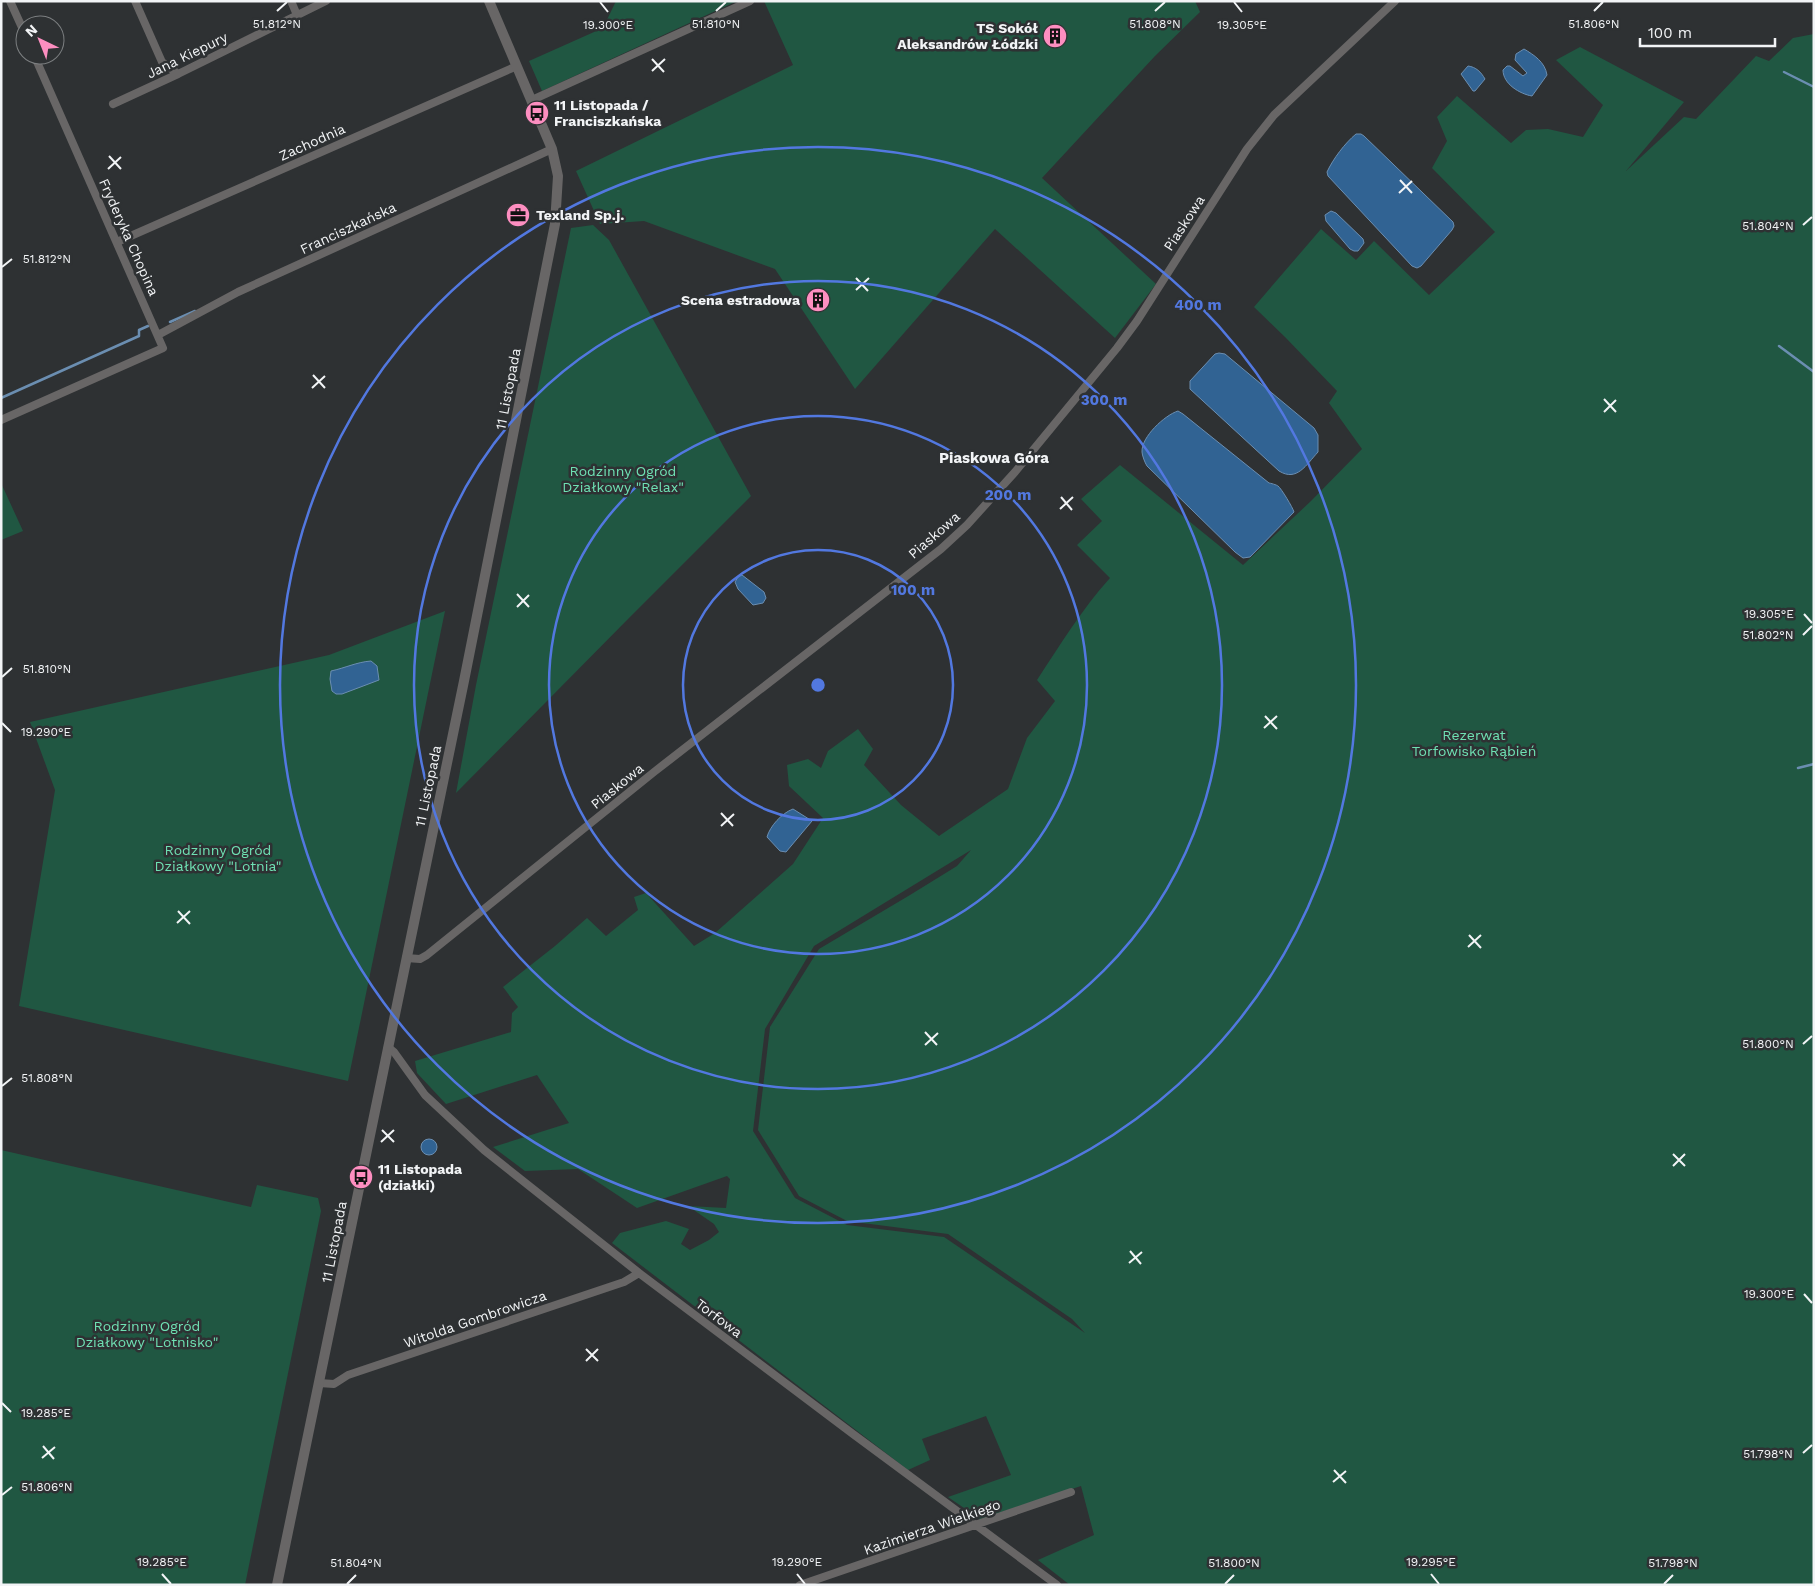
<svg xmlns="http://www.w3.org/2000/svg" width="1815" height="1586" font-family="'Work Sans',sans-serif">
<rect width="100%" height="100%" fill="#2e3133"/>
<path fill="#205742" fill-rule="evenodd" d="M616,1h121l-195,90 -13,-30 74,-33z
M764,1h431l5,11 -45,44 -113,122 114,106 -41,54 -120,-109 -140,160 -80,-120 -131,-48 -44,3 -24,-53 217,-106z
M1814,34v1551h-744l-32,-25 56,-25 -13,-49 -101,33 -32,-22 63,-22 -25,-59 -64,23 8,21 -22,10 -296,-227 8,-10 46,-12 23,8 -8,15 9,6 19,-10 10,-8 -5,-8 -26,-18 38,2 4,-29 -3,-3 -90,32 -59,-39 -53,2 -32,-24 76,-24 -32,-48 -91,29 -29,-31 -2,-12 96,-29 1,-19 6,-6 -15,-20 52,-41 32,-28 19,18 32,-26 -4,-13 12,-4 48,53 21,-13 78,-69 30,-46 -34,-32 -2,-21 21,-6 13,9 7,-17 30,-22 15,20 -9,16 37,40 38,31 69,-47 19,-51 28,-37 -18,-21c23,-35 45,-71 73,-102l-33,-33 25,-24 -21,-22 39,-34 123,100 68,-64 51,-52 -33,-46 8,-12 -52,-54 -31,-30 67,-78 35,31 18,-19 55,54 66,-63 -63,-64 15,-27 -10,-24 20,-21 54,47 15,-13 22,-1 35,8 20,-32 -47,-45 24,-13 104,55 -58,69 58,-54 12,2 60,-63 13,5 24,-23zM971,850l-14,16 -47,29 -91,54 -49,78 -12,103 41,66 48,25 101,13 124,85 13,14 -141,-96 -97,-12 -52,-27 -42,-67 12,-102 49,-83z
M593,225l16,15 142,256 -122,122 -173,175 20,-108 95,-457z
M1,483l22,48 -22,9z
M445,611l-97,470 -329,-75 36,-216 -25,-68 299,-67z
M1,1150l250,57 6,-22 61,13 3,13 -76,374h-244z"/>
<path fill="#316393" stroke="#6b8eb1" d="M1524,49c10,6 21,13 23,26l-15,21c-12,-2 -29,-12 -29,-26l4,-4h3l13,10 4,-3 -12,-13 1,-6z
M1468,66c8,1 13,6 17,13l-10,12h-2l-12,-17z
M1356,134h5l3,2 89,86 1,4 -2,4 -31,36 -4,2 -5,-2 -84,-90 -1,-4c6,-13 18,-29 29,-38z
M1331,211l5,2 27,26 1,4 -6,8h-4l-4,-2 -24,-28 -1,-6z
M1219,353l6,1 89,74 4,7v17c-12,13 -21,30 -39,19l-89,-82v-8l25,-27z
M1178,411l5,3 86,69c1,0 8,2 9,3 3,2 15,22 16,26l-44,45 -7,1 -8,-6 -88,-86c-2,-3 -5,-11 -5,-14 -1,-15 23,-37 36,-41z
M742,575l22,17 2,6 -3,5 -10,2 -15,-16 -3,-7 3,-5z
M371,661l6,5 2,14 -37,14h-6l-4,-3 -2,-12 1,-8c14,-3 26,-9 40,-10z
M793,809l19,12 -26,31 -6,-1 -13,-14c3,-11 15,-24 26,-28z
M421 1147a8 8 0 1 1 16 0a8 8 0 1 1-16 0Z"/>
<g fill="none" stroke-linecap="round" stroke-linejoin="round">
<path stroke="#6b8eb1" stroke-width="2.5" d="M1784,72l30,15
M170,322l25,-11
M1779,346l35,26
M1,398l138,-62v-6l9,-4
M1798,768l16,-4"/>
<path stroke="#686666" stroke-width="8" d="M10,1l15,33
M135,1l27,61 16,12
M291,1l6,14
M532,100l218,-99
M113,104l65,-30 148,-73
M117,242l400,-176
M158,335l80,-43 314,-143
M1,420l162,-72 -129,-293
M406,958l14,1 7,-4 227,-183 287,-223 26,-24 48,-53 102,-124 20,-27 110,-172 27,-34 121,-114
M388,1047l6,5 31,43 59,55 155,123 214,161 204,151
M319,1383l15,1 14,-9 276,-93 15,-9
M800,1585l271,-93"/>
<path stroke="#686666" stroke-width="10" d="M277,1585l187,-904 91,-457 3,-48 -6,-27 -63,-148"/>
</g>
<path fill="none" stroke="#f2f4f6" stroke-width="2" d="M600,2l8,10M1234,2l8,10M277,11l10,-9M716,11l10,-9M1155,11l10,-9M1594,11l9,-9M652,59l12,13M652,71l13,-12M109,156l12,13M108,169l13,-12M1400,180l12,13M1399,193l13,-12M1803,225l9,-8M2,267l10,-8M856,278l12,13M856,290l13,-12M313,375l12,13M312,388l13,-12M1604,399l12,13M1604,412l12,-12M1061,497l11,13M1060,509l13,-12M517,594l12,13M517,607l12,-12M1804,614l8,9M1803,635l9,-9M2,677l10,-9M1265,716l12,13M2,723l9,9M1264,728l13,-12M721,813l12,13M721,826l13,-12M178,911l12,13M177,923l13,-12M1469,935l12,13M1468,947l13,-12M925,1032l12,13M1803,1044l9,-8M925,1045l13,-12M2,1086l10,-8M382,1130l12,12M381,1142l13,-12M1673,1154l12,12M1673,1166l12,-12M1130,1251l11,13M1129,1263l13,-11M1804,1294l8,9M586,1349l12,12M586,1361l12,-12M2,1403l9,9M43,1446l11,13M1803,1453l9,-8M42,1458l13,-11M1334,1470l12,13M1333,1482l13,-11M2,1495l10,-8M162,1574l9,10M797,1574l8,10M1431,1574l8,10M347,1584l9,-9M1225,1584l9,-9M1664,1584l9,-9"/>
<g fill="none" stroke="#5278e0" stroke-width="2.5">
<circle cx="818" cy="685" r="135"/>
<circle cx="818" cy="685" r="269"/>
<circle cx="818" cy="685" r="404"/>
<circle cx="818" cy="685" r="538"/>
</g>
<defs>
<g id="building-disc" transform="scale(1.25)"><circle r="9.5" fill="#fd8ec0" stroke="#2e3133"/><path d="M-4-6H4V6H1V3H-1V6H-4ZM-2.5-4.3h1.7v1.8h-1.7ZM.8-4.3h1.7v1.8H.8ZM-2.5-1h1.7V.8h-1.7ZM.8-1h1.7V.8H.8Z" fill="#111"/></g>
<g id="bus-disc" transform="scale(1.25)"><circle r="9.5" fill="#fd8ec0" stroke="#2e3133"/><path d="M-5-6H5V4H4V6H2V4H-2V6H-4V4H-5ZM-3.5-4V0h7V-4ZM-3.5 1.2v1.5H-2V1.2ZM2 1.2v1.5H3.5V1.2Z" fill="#111"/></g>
<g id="office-disc" transform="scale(1.25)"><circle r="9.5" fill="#fd8ec0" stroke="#2e3133"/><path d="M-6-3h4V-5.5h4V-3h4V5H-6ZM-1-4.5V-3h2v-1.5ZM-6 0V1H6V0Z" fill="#111"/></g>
</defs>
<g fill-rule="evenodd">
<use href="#building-disc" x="1055" y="36"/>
<use href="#bus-disc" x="537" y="113"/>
<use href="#office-disc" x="518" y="215"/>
<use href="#building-disc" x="818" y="300"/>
<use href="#bus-disc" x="361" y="1177"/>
</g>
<g text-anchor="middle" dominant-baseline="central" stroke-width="5" stroke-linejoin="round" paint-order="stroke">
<g font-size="14" font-weight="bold" fill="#f2f4f6" stroke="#2e3133" text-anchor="start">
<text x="1038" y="28" text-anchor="end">TS Sokół<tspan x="1038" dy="16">Aleksandrów Łódzki</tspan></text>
<text x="554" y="105">11 Listopada /<tspan x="554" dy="16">Franciszkańska</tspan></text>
<text x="536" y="215">Texland Sp.j.</text>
<text x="800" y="300" text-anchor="end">Scena estradowa</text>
<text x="378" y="1169">11 Listopada<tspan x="378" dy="16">(działki)</tspan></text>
</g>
<g font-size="14" fill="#f2f4f6" stroke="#2e3133">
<text transform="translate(187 55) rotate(-26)">Jana Kiepury</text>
<text transform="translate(312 142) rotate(-24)">Zachodnia</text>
<text transform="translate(1184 223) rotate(-57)">Piaskowa</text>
<text transform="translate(348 228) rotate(-25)">Franciszkańska</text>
<text transform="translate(129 237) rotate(66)">Fryderyka Chopina</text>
<text transform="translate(508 389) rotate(-79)">11 Listopada</text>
<text transform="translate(934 535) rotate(-41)">Piaskowa</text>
<text transform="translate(428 786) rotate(-78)">11 Listopada</text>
<text transform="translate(617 786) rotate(-39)">Piaskowa</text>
<text transform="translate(334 1242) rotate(-79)">11 Listopada</text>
<text transform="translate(719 1318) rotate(37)">Torfowa</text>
<text transform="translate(475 1319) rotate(-19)">Witolda Gombrowicza</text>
<text transform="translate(932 1527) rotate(-19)">Kazimierza Wielkiego</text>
</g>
<g font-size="14" fill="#6fe2b4" stroke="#2e3133">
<text x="623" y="471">Rodzinny Ogród<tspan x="623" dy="16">Działkowy "Relax"</tspan></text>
<text x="1474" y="735">Rezerwat<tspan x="1474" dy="16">Torfowisko Rąbień</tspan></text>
<text x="218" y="850">Rodzinny Ogród<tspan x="218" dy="16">Działkowy "Lotnia"</tspan></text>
<text x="147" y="1326">Rodzinny Ogród<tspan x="147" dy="16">Działkowy "Lotnisko"</tspan></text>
</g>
<g font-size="15" font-weight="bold" fill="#f2f4f6" stroke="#2e3133">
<text x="994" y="458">Piaskowa Góra</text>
</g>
</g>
<g font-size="12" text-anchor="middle" fill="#f2f4f6" stroke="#2e3133" stroke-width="5" stroke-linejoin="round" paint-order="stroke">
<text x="277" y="28">51.812°N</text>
<text x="716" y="28">51.810°N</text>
<text x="1155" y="28">51.808°N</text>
<text x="1594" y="28">51.806°N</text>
<text x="1242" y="29">19.305°E</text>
<text x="608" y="29">19.300°E</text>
<text x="1768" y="230">51.804°N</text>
<text x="47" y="263">51.812°N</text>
<text x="1769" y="618">19.305°E</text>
<text x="1768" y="639">51.802°N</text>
<text x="47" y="673">51.810°N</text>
<text x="46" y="736">19.290°E</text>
<text x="1768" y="1048">51.800°N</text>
<text x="47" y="1082">51.808°N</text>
<text x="1769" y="1298">19.300°E</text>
<text x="46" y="1417">19.285°E</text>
<text x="1768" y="1458">51.798°N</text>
<text x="47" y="1491">51.806°N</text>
<text x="162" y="1566">19.285°E</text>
<text x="797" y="1566">19.290°E</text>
<text x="1431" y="1566">19.295°E</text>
<text x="356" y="1567">51.804°N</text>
<text x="1234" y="1567">51.800°N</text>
<text x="1673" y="1567">51.798°N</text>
</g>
<circle cx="818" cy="685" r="8" fill="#5278e0" stroke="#2e3133" stroke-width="2.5"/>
<g font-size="15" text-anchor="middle" font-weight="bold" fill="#5278e0" stroke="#2e3133" stroke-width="5" stroke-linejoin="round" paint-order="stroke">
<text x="1198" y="310">400 m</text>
<text x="1104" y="405">300 m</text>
<text x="1008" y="500">200 m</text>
<text x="913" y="595">100 m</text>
</g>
<rect width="1815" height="1586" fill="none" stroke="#f2f4f6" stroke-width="5"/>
<g transform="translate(40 40) rotate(317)"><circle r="24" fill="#2e3133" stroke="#7c7f81"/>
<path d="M0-4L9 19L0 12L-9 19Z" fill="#fd8ec0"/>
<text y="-8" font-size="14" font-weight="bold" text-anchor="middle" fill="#f2f4f6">N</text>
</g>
<path d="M1640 38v8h135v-8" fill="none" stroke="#f2f4f6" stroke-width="2.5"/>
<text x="1648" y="38" font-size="15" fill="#f2f4f6" stroke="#2e3133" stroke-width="4" paint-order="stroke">100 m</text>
</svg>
